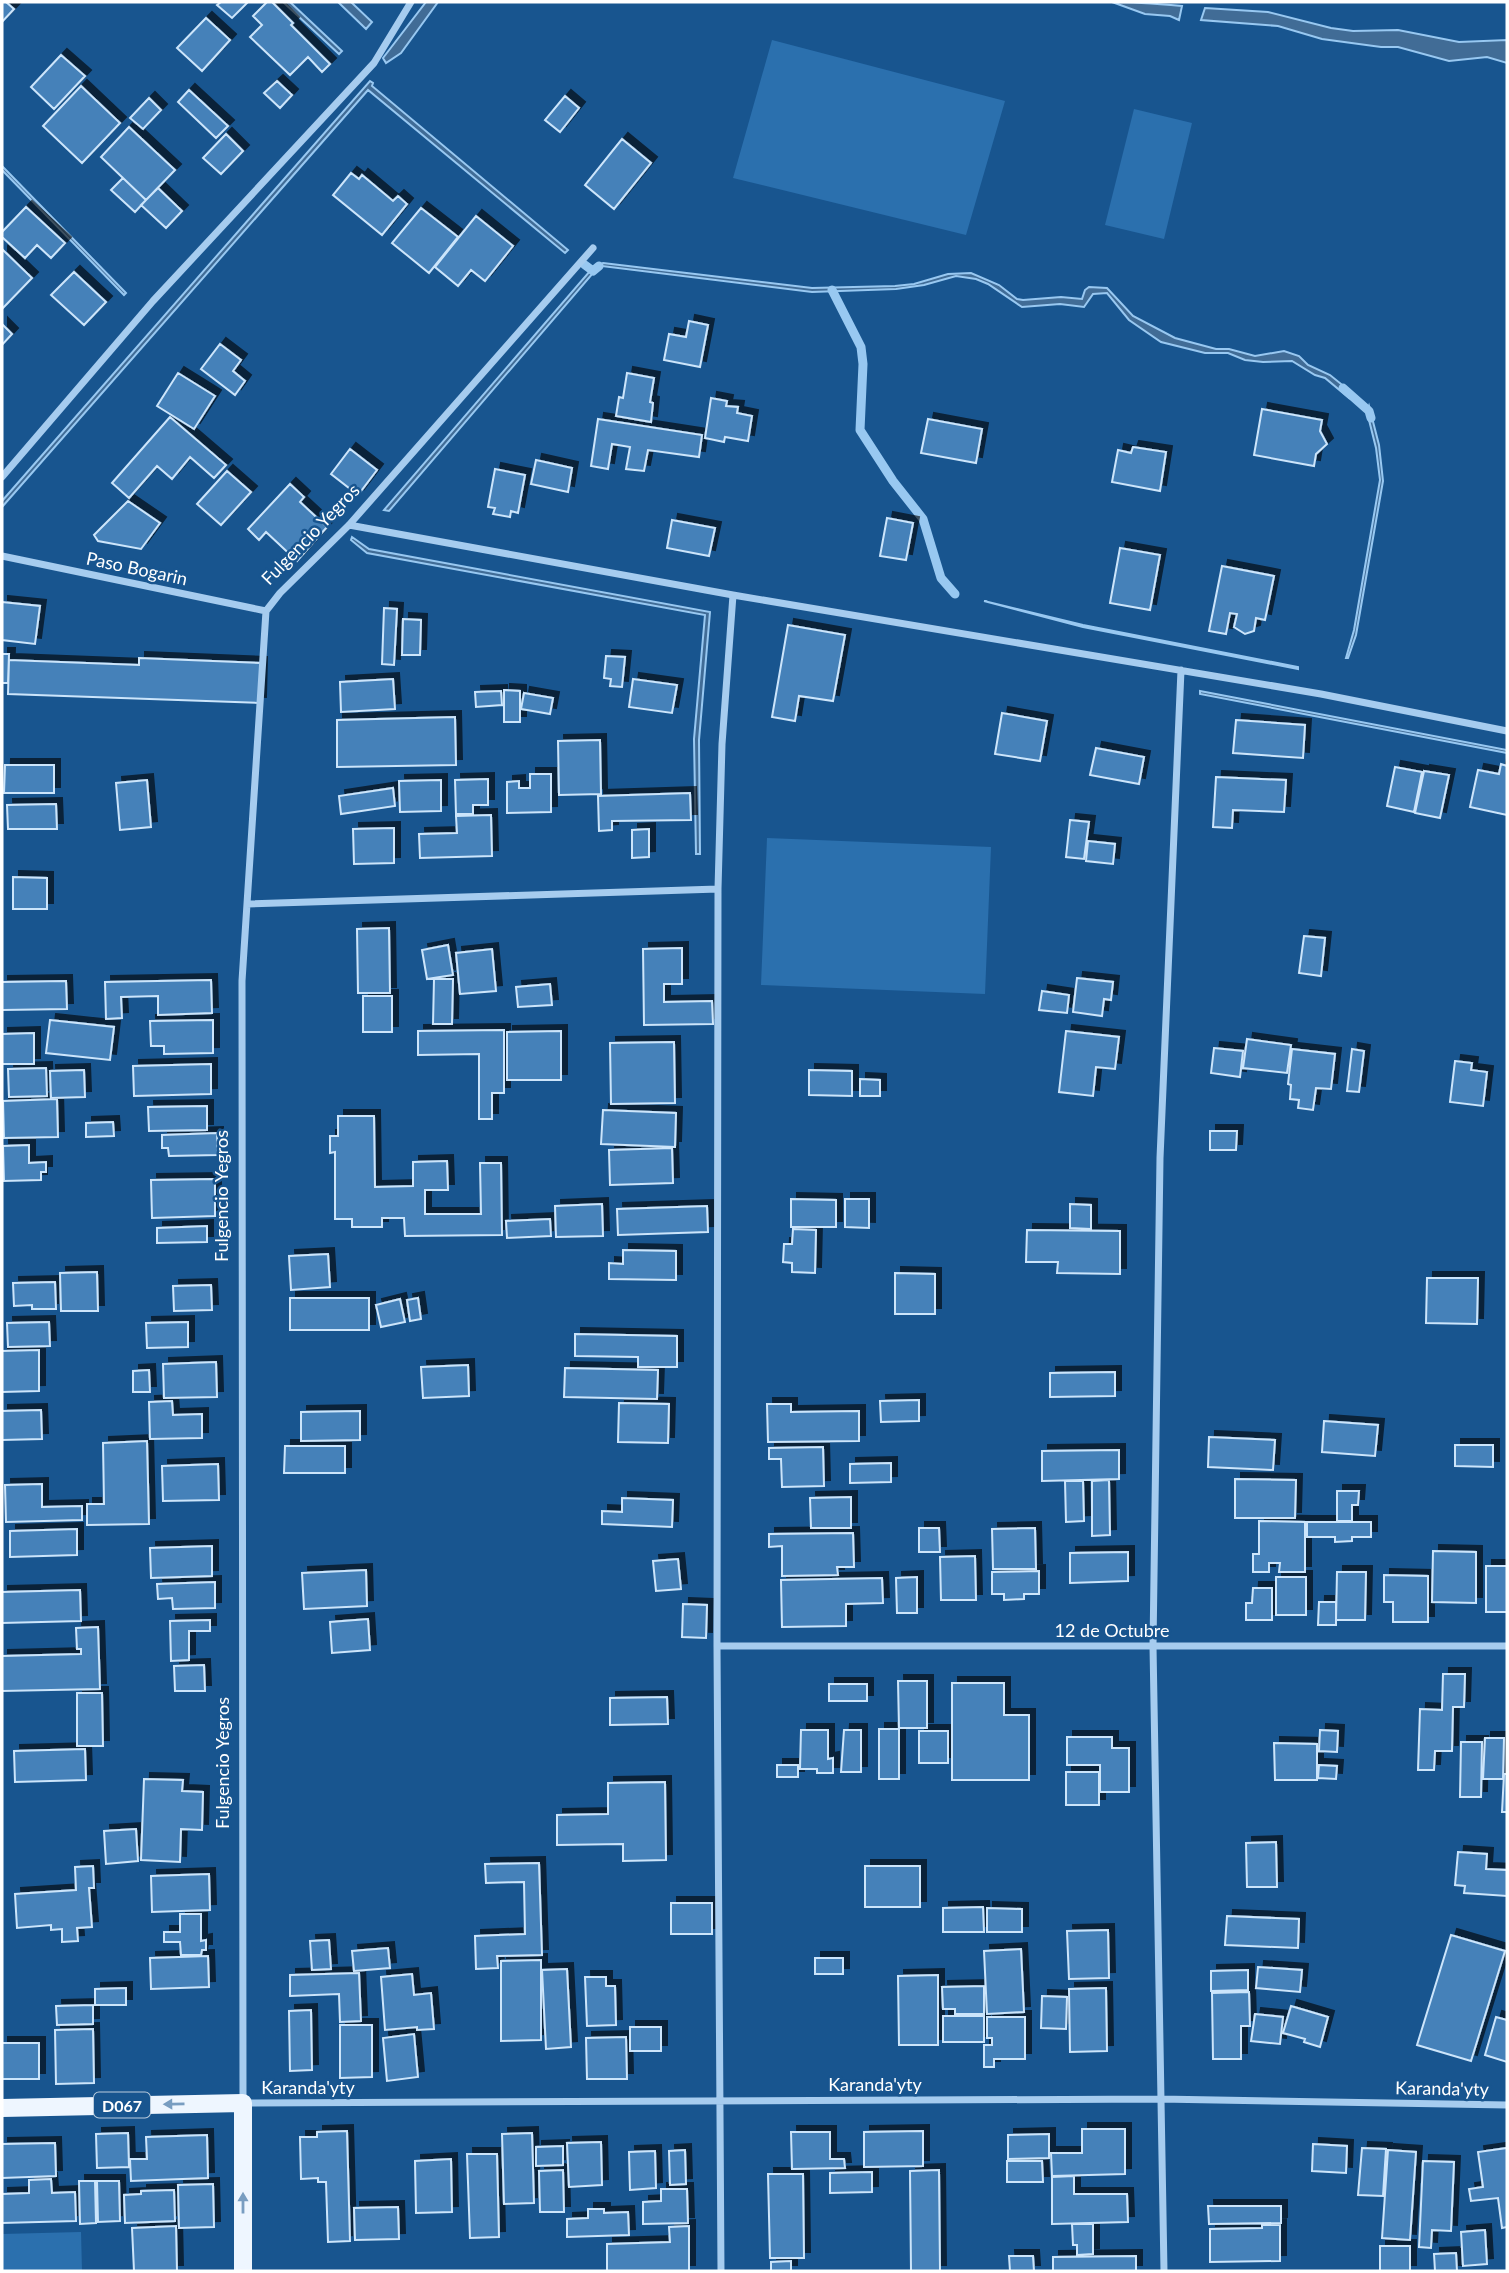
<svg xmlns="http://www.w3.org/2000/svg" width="1509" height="2273" font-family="Lato,sans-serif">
<defs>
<filter id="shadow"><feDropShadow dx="6" dy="-6" stdDeviation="0" flood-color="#0009"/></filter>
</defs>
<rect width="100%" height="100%" fill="#18558f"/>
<path fill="#2b70ae" d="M772,40l233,61 -39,134 -233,-57z
M1134,109l58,14 -28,116 -59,-14z
M767,838l224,9 -6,147 -224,-9z
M81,2232l1,39h-80v-37z"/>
<path fill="#416c96" stroke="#98c8f1" stroke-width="2" d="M283,2h7l52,49 -3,3z
M338,2h13l21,20 -6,7z
M426,2h12l-37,51 -15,10 -3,-5z
M1112,2c24,0 47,2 70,4l-3,14 -9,-4 -25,-2z
M1205,8l63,4 63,16 22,3 45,-1 61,12 48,-2v23l-20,-6 -38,4 -51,-14h-17l-59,-8 -44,-13 -77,-6z
M370,81l3,2 -1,3 196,164 -3,3 -197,-163 -366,417v-6z
M2,166l124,127 -2,2 -122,-125z
M603,263l209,25 83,-2 19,-2 34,-10 23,-1 28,12 18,14 6,1 38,-3 21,2 3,-9 4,-3 18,1 26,28 42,22 41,11h13l26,7 29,-5 15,5 9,9 22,10 21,17 -2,6 -24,-20 -10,-3 -23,-14 -29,1 -18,-2 -17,-7h-23l-44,-11 -32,-22 -22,-27 -14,1 -9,13 -24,-3 -38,3 -34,-23 -12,-5 -20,-3 -32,9 -28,4 -84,3 -210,-26 -9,7 -204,238 -5,-1 206,-239z
M1369,406l10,39 4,36 -27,154 -8,23h-2l8,-28 26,-150 -4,-32 -9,-36z
M352,537l17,12 341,63 -11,128 1,114h-4l-2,-115 11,-124 -338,-62 -16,-13z
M984,601l99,24 215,42v2l-215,-42z
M1200,691l307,59v3l-307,-59z"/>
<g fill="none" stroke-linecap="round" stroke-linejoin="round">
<path stroke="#98c8f1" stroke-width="9" d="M585,265l8,6 6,-5
M832,290l29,57 2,17 -3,66 33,51 30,38 18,59 14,16
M1343,388l26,23 2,7"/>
</g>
<path fill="#4581b9" stroke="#cce5fb" stroke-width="2" filter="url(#shadow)" d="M2,2h4l8,7 -12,13z
M221,2h27l-16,16 -15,-13z
M267,2h5l21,21 -2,2 39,39 -8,8 -14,-15 -18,18 -40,-38 12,-12 -9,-9z
M206,18l24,22 -28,31 -25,-23z
M61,55l24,21 -31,33 -23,-22z
M277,81l15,14 -12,13 -16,-15z
M81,86l39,37 -38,40 -39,-37z
M189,90l39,36 -12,12 -38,-36z
M565,96l14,12 -19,24 -15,-12z
M149,98l12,12 -18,19 -13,-11z
M129,127l46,43 -29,30 -45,-43z
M226,134l17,17 -22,23 -18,-16z
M622,139l29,24 -37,46 -29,-24z
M351,173l8,6 3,-4 31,26 5,-5 9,8 -25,31 -49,-40z
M123,178l23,22 -11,12 -24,-22z
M158,188l24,23 -16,17 -25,-23z
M26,207l39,36 -14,15 -14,-13 -12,13 -23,-21v-5z
M421,208l37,29 -29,36 -37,-30z
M476,216l37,30 -28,35 -14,-11 -13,16 -23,-19z
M3,250l29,28 -30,31v-57z
M74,272l32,30 -22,23 -33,-30z
M689,321l19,4 -8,42 -36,-7 5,-26 17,3z
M2,324l10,10 -10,11z
M220,344l21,16 -8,11 12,10 -10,14 -34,-26z
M178,373l37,23 -21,33 -37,-23z
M627,373l27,5 -4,24 3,1 -2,19 -35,-6 3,-19 4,1z
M711,398l16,3 -1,5 12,1 -1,6 15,3 -4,25 -23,-4 -1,5 -19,-4z
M1262,409l60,11 -2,11 7,13 -11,10 -2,12 -60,-11z
M170,417l56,48 -12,13 -24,-21 -18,22 -15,-13 -28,32 -17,-15z
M598,419l104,16 -3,22 -51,-7 -4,21 -18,-2 4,-22 -18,-3 -4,25 -17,-3z
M928,419l54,10 -6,34 -55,-10z
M1133,447l33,5 -6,39 -48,-9 6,-32 13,3z
M350,449l27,21 -19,25 -27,-21z
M536,460l36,8 -4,24 -37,-8z
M495,469l30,6 -7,38 -7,-2 -1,6 -17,-3 2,-6 -7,-1z
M227,471l24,21 -30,33 -24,-21z
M290,484l14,13 -4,5 27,25 -30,34 -31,-29 -7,8 -11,-11z
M128,501l32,22 -19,26 -43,-8 -4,-6z
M887,518l26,5 -7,37 -26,-4z
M672,520l43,8 -6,28 -42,-8z
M1120,548l40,7 -10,55 -40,-7z
M1222,566l52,10 -9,44 -9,-2 -2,13 -9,3 -11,-7 3,-13 -7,-1 -4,21 -17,-3z
M2,602l38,4 -5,38 -33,-4z
M384,608l13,1 -3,56 -12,-1z
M403,619l18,1 -1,35h-18z
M788,625l57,10 -12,66 -34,-5 -4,25 -23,-4z
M2,654h7l-1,29h-6z
M606,656l19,1 -3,30 -12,-1 1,-7 -7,-1z
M139,658l122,5 -1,40 -252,-9 1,-34 130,5z
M393,679l2,30 -54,3 -1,-30z
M633,679l44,6 -5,28 -43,-6z
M504,690l16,1v31h-16z
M501,691l1,14 -26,2 -1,-15z
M524,693l29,5 -3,16 -29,-5z
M1002,713l45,8 -7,40 -45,-7z
M455,717l1,48 -119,2v-47z
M1236,720l69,5 -2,33 -70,-5z
M600,740l1,54 -42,1 -1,-54z
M1096,748l48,9 -5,27 -49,-9z
M1501,764l6,2v49l-37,-8 8,-37 21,4z
M5,765h49v28h-50z
M1395,767l27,5 -8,40 -27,-6z
M1424,771l25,4 -9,43 -25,-5z
M530,774h21v38l-44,1v-31l12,-1v7h11z
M1216,777l70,3 -2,32 -51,-2 -1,18 -19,-1z
M488,779v26h-15v9h-17l-1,-34z
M147,780l4,47 -31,3 -4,-47z
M441,780v31l-41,1 -1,-31z
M393,788l2,18 -54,8 -2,-18z
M690,793l1,27 -79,1v9l-13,1 -1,-35z
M56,804l1,25h-49l-1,-24z
M491,815l1,41 -72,2 -1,-24 38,-1 -1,-17z
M1070,820l19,2 -5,37 -18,-2z
M394,828v35l-40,1 -1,-35z
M649,829v28l-17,1v-28z
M1088,841l27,3 -2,20 -27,-3z
M13,877l34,1v31h-34z
M389,928l1,65h-32l-1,-64z
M1304,936l21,2 -4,38 -22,-3z
M448,945l5,30 -26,4 -5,-29z
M682,948v36h-18v18l48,-1 1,23 -69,1 -1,-76z
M492,949l4,42 -36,3 -4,-41z
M1077,978l36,4 -2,18 -7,-1 -2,17 -29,-4z
M434,979h19l-1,45h-19z
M211,980l1,33 -54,2v-19l-37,1 1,21 -16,1 -1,-37z
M66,981l1,28 -65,1v-28z
M550,984l2,21 -34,2 -2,-20z
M1042,991l27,4 -2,18 -28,-3z
M363,996h29v36h-29z
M50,1020l64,7 -4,33 -64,-7z
M213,1020v33l-49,1v-8h-13l-1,-25z
M504,1030v63h-12v26h-13v-65l-61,1v-24z
M561,1031v49h-54v-48z
M1066,1031l53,6 -4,32 -19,-2 -3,29 -34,-4z
M34,1033v31h-32v-30z
M1247,1039l44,6 -4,28 -44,-5z
M674,1042l1,61 -64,1 -1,-61z
M1214,1048l29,3 -3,26 -29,-4z
M1292,1049l43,5 -4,35 -15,-1 -3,22 -15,-2 1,-8 -9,-1 1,-14 -3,-1z
M1352,1049l12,2 -5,41 -12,-1z
M1455,1061l17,2 -1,7 16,2 -4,34 -33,-4z
M211,1064v30l-77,2 -1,-30z
M46,1068l1,28 -38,1 -1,-28z
M84,1070l1,27 -34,1 -1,-27z
M809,1070l43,1v25l-43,-1z
M860,1079l20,1v16h-20z
M57,1099l1,38 -54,1 -1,-37z
M207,1106v24l-58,1 -1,-24z
M603,1110l73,3 -1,34 -74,-3z
M338,1116h36l1,71 38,-1v-24l34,-1 1,29h-23v24h56l-1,-51h21l1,72 -97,1 -1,-18h-22v9h-30v-8h-17v-67l-5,1v-17h8z
M113,1122l1,14 -28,1v-14z
M1210,1131h27l-1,19h-26z
M217,1133l1,22 -49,1 -1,-8h-6v-13z
M29,1145v18l17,-1v10h-5v8l-37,1 -1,-35z
M672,1148l1,35 -63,2 -1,-35z
M215,1179v37l-63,2 -1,-38z
M791,1199l45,1v27h-45z
M845,1199h24v29l-24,-1z
M602,1204l1,32 -47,1 -1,-31z
M1070,1204l21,1v24l-21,-1z
M707,1206l1,26 -90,3 -1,-26z
M550,1219l1,17 -44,2 -1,-17z
M207,1226v16l-50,1v-15z
M793,1229l23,1 -1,43 -23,-1v-9l-9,-1 1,-18h8z
M1027,1230l93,1v43l-63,-1 1,-11h-32z
M623,1250l53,1v29l-67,-1v-16l14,1z
M328,1254l2,33 -39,3 -2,-34z
M97,1272l1,39h-37l-1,-38z
M895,1273l40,1v40h-40z
M1427,1278h51l-1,46 -51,-1z
M55,1282l1,27h-24v-4l-18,1 -1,-23z
M211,1285l1,25 -38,1 -1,-25z
M290,1298h79v32h-79z
M418,1298l3,21 -11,2 -3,-21z
M400,1299l5,23 -24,5 -5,-22z
M49,1322l1,24 -42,1 -1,-24z
M188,1322v25l-41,1 -1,-25z
M575,1334l102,2v31h-39v-10l-63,-1z
M39,1350v41l-37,1v-41z
M216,1362l1,35 -53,1 -1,-34z
M468,1365l1,31 -46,2 -2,-31z
M565,1368l93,2 -1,29 -93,-2z
M149,1370l1,22h-17v-21z
M1115,1372v24l-65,1v-24z
M919,1400v21l-38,1 -1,-21z
M172,1401l1,14 29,-1v24l-52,1 -1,-37z
M619,1403l50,1 -1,39 -50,-1z
M767,1404h24v8l68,-1v30l-91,1z
M41,1410l1,29 -40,1v-29z
M360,1411v29l-59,1v-29z
M1324,1421l54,4 -3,31 -53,-4z
M1209,1437l66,3 -2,30 -65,-3z
M147,1441l2,83 -62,1v-21h17l-1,-61z
M1455,1445h38v22l-38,-1z
M285,1446h60v27h-61z
M823,1447l1,39 -42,1 -1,-28h-12v-11z
M1119,1450v29l-77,2v-30z
M891,1463v19l-41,1v-19z
M218,1464l1,36 -56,1 -1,-35z
M1235,1479l61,1 -1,38h-60z
M1109,1480l1,55 -18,1v-55z
M1065,1481h18l1,40 -18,1z
M42,1484v23l40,-1v14l-76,2 -1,-37z
M1337,1491h22l-1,14h-6v16h-15z
M851,1497v31h-40l-1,-30z
M622,1498l51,2 -1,27 -70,-3v-13l20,1z
M1259,1521l46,1v50h-26l1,-9h-11v9h-16v-18h6z
M1307,1522h64v15h-19v4l-17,1v-5h-28z
M919,1528h20l1,24h-21z
M1035,1528l1,41h-43l-1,-40z
M77,1529v26l-67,2v-26z
M853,1533l1,34h-17l1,8 -56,1v-30l-13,1v-13z
M212,1546v30l-61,2 -1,-30z
M1433,1551l43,1v51l-44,-1z
M1128,1552v29l-58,2v-30z
M975,1556l1,44h-35l-1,-43z
M678,1559l3,30 -25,2 -3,-30z
M1486,1566h21v46h-21z
M366,1570l1,36 -63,3 -2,-36z
M1039,1571v23h-15v5l-20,1v-6h-12v-22z
M1337,1572h29l-1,48h-29z
M1384,1575l44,1v46h-35v-20h-9z
M917,1577v36h-20l-1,-35z
M1276,1577h30v38h-30z
M882,1578l1,25 -37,1v22l-64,1 -1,-47z
M215,1582v26l-42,1 -1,-11 -14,1 -1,-15z
M1253,1588h19v32h-26v-17h6z
M80,1590l1,31 -79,2v-31z
M1319,1602h17v23h-18z
M683,1604l24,1 -1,33 -24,-1z
M368,1619l2,31 -38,3 -2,-31z
M210,1620v11h-21v29l-18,1 -1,-40z
M98,1627l2,62 -98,2v-35l79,-2v-5h-4l-1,-21z
M204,1665l1,26h-30l-1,-25z
M1443,1674h22l-1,33h-11l-1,44h-17l-1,19h-16l2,-61 22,1z
M898,1681h29v47h-28z
M952,1683h52v32h25v65h-77z
M829,1684h38v17h-38z
M77,1693h25l1,53h-26z
M667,1697l1,27 -58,1v-27z
M879,1729h20v50h-20z
M801,1730h27v29l5,-1v15h-16v-4h-17z
M844,1730h17v42h-20z
M1320,1730l18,1 -1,21 -18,-1z
M919,1731h29v32h-29z
M1067,1737h45v11h17v44h-29v-27h-33z
M1485,1738h19l-1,41h-20z
M1461,1742h21l-1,55h-21z
M1274,1743l43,1v36h-42z
M85,1749l1,31 -71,2 -1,-31z
M777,1765h21v12h-21z
M1319,1765l18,1 -1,13 -18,-1z
M1066,1772h33v33h-33z
M1504,1774h3v38h-5z
M144,1779l39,1 -1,11 21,1 -1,38 -21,-1 -1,33 -39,-2z
M665,1782l1,78 -43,1v-17l-66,1v-30l51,-1v-31z
M136,1829l2,32 -32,3 -2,-33z
M1276,1842l1,45h-30l-1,-44z
M1458,1852l29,2 -1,15 21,1v26l-43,-3 1,-7 -10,-1z
M539,1863l3,92 -45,1 1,12 -22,1 -1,-33 50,-2 -1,-52 -38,1 -1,-19z
M93,1866l1,22h-5l3,39 -15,1 1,13 -16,1v-13l-11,1v-5l-34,3 -2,-34 61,-4 -1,-23z
M865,1866h55v41h-55z
M209,1874l1,36 -58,2 -1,-36z
M671,1903h41v31h-41z
M983,1907l1,25h-41v-24z
M987,1908l35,1v23h-35z
M180,1914h21v27l5,-1v10h-4l-1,5h-20l-1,-13h-16v-10h16z
M1227,1916l72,3 -1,29 -73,-3z
M1108,1930l1,48 -40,1 -2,-48z
M1451,1935l54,16 -34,110 -54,-16z
M329,1940l2,29 -19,1 -2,-29z
M388,1948l2,20 -36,3 -2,-20z
M1021,1949l3,63 -37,2 -3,-63z
M208,1956l1,31 -58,2 -1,-31z
M815,1958h28v16h-28z
M541,1960v80l-40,1v-80z
M1258,1967l44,3 -2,22 -44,-4z
M567,1969l4,78 -25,2 -4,-79z
M1248,1970v20l-37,1v-20z
M359,1973l2,48 -21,1 -1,-28 -49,2v-21z
M412,1974l2,21 17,-2 3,36 -17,1v-3l-32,3 -4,-53z
M938,1975v70h-39l-1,-69z
M585,1977h21v9h9l1,39 -29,1z
M984,1986v28h-29v-5h-12l-1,-22z
M126,1988v17h-31v-16z
M1106,1988l1,63 -37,1 -1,-63z
M1249,1992l1,34h-9v33h-28l-1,-66z
M1042,1996l25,1 -1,32 -25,-1z
M93,2005v19l-36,1 -1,-19z
M1291,2006l37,11 -8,30 -16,-5 1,-3 -22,-6z
M311,2010l1,60 -22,1 -1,-60z
M1255,2014l28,3 -3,27 -29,-3z
M943,2016h41v26h-41z
M987,2017h38v42h-31v8h-10v-22h8v-7h-5z
M1496,2017l11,3v42l-22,-7z
M340,2025h32v52l-32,1z
M630,2027h31v24h-31z
M93,2029l1,54 -38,1 -1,-54z
M414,2034l4,43 -31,4 -4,-43z
M626,2037l1,42h-40l-1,-41z
M2,2043h37v36h-37z
M1082,2129h43v45l-73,2 -1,-23h31z
M347,2131l3,110 -22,1 -2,-60h-8v-4l-17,1 -1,-42h17v-5z
M923,2131v35l-59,1v-35z
M791,2132h39v27h14l1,9 -53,1z
M128,2133l1,34 -32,1 -1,-34z
M532,2133l2,70 -30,1 -2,-70z
M1049,2134v24l-41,1v-24z
M207,2135l1,43 -77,3 -1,-22h17l-1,-22z
M601,2142l1,43 -33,2 -2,-44z
M55,2143l1,33 -54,2v-34z
M1313,2144l34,2 -1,27 -34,-2z
M563,2146v19l-27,1v-19z
M1362,2148l24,1 -3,47 -25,-1z
M1507,2148v79l-5,1 -4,-30 -27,3 -2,-12 14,-2 -5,-35z
M685,2150l1,34 -16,1 -1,-34z
M1388,2150l28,2 -6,88 -28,-2z
M655,2151l1,37 -26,2 -1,-38z
M467,2154h30l2,83 -29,1z
M451,2159l1,53 -36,1 -1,-52z
M1007,2161h35l1,21h-36z
M1423,2161l31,1 -3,69 -19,-1 -1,18 -12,-1z
M563,2170l1,42h-24l-1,-41z
M939,2170l1,101h-29l-1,-100z
M872,2172v20l-42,1v-20z
M768,2174h35l1,84h-34z
M1074,2176v18h53l1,28 -76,2v-47z
M51,2179l1,14 23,-1 1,29 -74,2v-29l27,-1v-13z
M79,2181h16l1,42 -16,1z
M97,2181h22l1,40 -22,1z
M213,2184l1,43 -35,1 -1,-43z
M661,2189h26l1,34 -45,1v-22l18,-1z
M174,2190l1,31 -50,2 -1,-28 17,-1v-3z
M1208,2206h73v17l-72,1z
M398,2207l1,32 -44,1 -1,-32z
M588,2209h16v4l24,-1 1,23 -62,2v-18l21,-1z
M1072,2224h21v30l-16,1v-10h-4z
M1262,2225h18v36l-70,1v-33l52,-1z
M176,2226l1,45h-43l-2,-43z
M689,2226v45h-82v-27l63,-2 -1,-15z
M1485,2230l2,34 -24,2 -2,-34z
M1380,2246h30v25h-30z
M1456,2253l1,18h-22l-1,-17z
M1009,2256h24l1,15h-24z
M1136,2256v15h-83v-14z
M791,2261v10h-20v-9z"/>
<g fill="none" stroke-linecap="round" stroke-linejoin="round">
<path stroke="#a6ccef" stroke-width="7" d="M593,248l-244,277 -69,68 -14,18 -24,370 1,1122 917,-4 347,6
M2,477l151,-176 221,-238 37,-61
M349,525l384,70 588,99 186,37
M2,556l264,55
M247,904l471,-15
M717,1646h790
M721,2271l-4,-625 1,-757 4,-145 11,-149
M1164,2271l-11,-625 7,-488 21,-488"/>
<path stroke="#eef6ff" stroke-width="18" d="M2,2108l241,-5v168"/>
</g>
<defs><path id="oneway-solid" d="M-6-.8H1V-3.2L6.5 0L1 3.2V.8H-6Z" transform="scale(1.75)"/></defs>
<g fill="#789dc1">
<use href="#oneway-solid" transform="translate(174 2104) rotate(179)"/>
<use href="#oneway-solid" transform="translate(243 2203) rotate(-90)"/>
</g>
<g text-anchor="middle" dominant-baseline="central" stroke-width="5" stroke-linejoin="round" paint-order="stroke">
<rect fill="#18558f" stroke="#baccdd" stroke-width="2" x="94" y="2092.5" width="56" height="25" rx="5"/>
<g font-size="16" font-weight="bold" fill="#fff">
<text x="122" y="2105">D067</text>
</g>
<g font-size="18" fill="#fff" stroke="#18558f">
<text transform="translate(310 534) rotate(-46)">Fulgencio Yegros</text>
<text transform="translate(137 568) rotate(12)">Paso Bogarin</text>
<text transform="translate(221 1196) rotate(-90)">Fulgencio Yegros</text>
<text x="1112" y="1630">12 de Octubre</text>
<text transform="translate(222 1763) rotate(-90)">Fulgencio Yegros</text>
<text x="875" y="2084">Karanda'yty</text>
<text x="308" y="2087">Karanda'yty</text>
<text transform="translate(1442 2088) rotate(1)">Karanda'yty</text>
</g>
</g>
<rect width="1509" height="2273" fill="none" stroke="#ffffff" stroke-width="7"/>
</svg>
